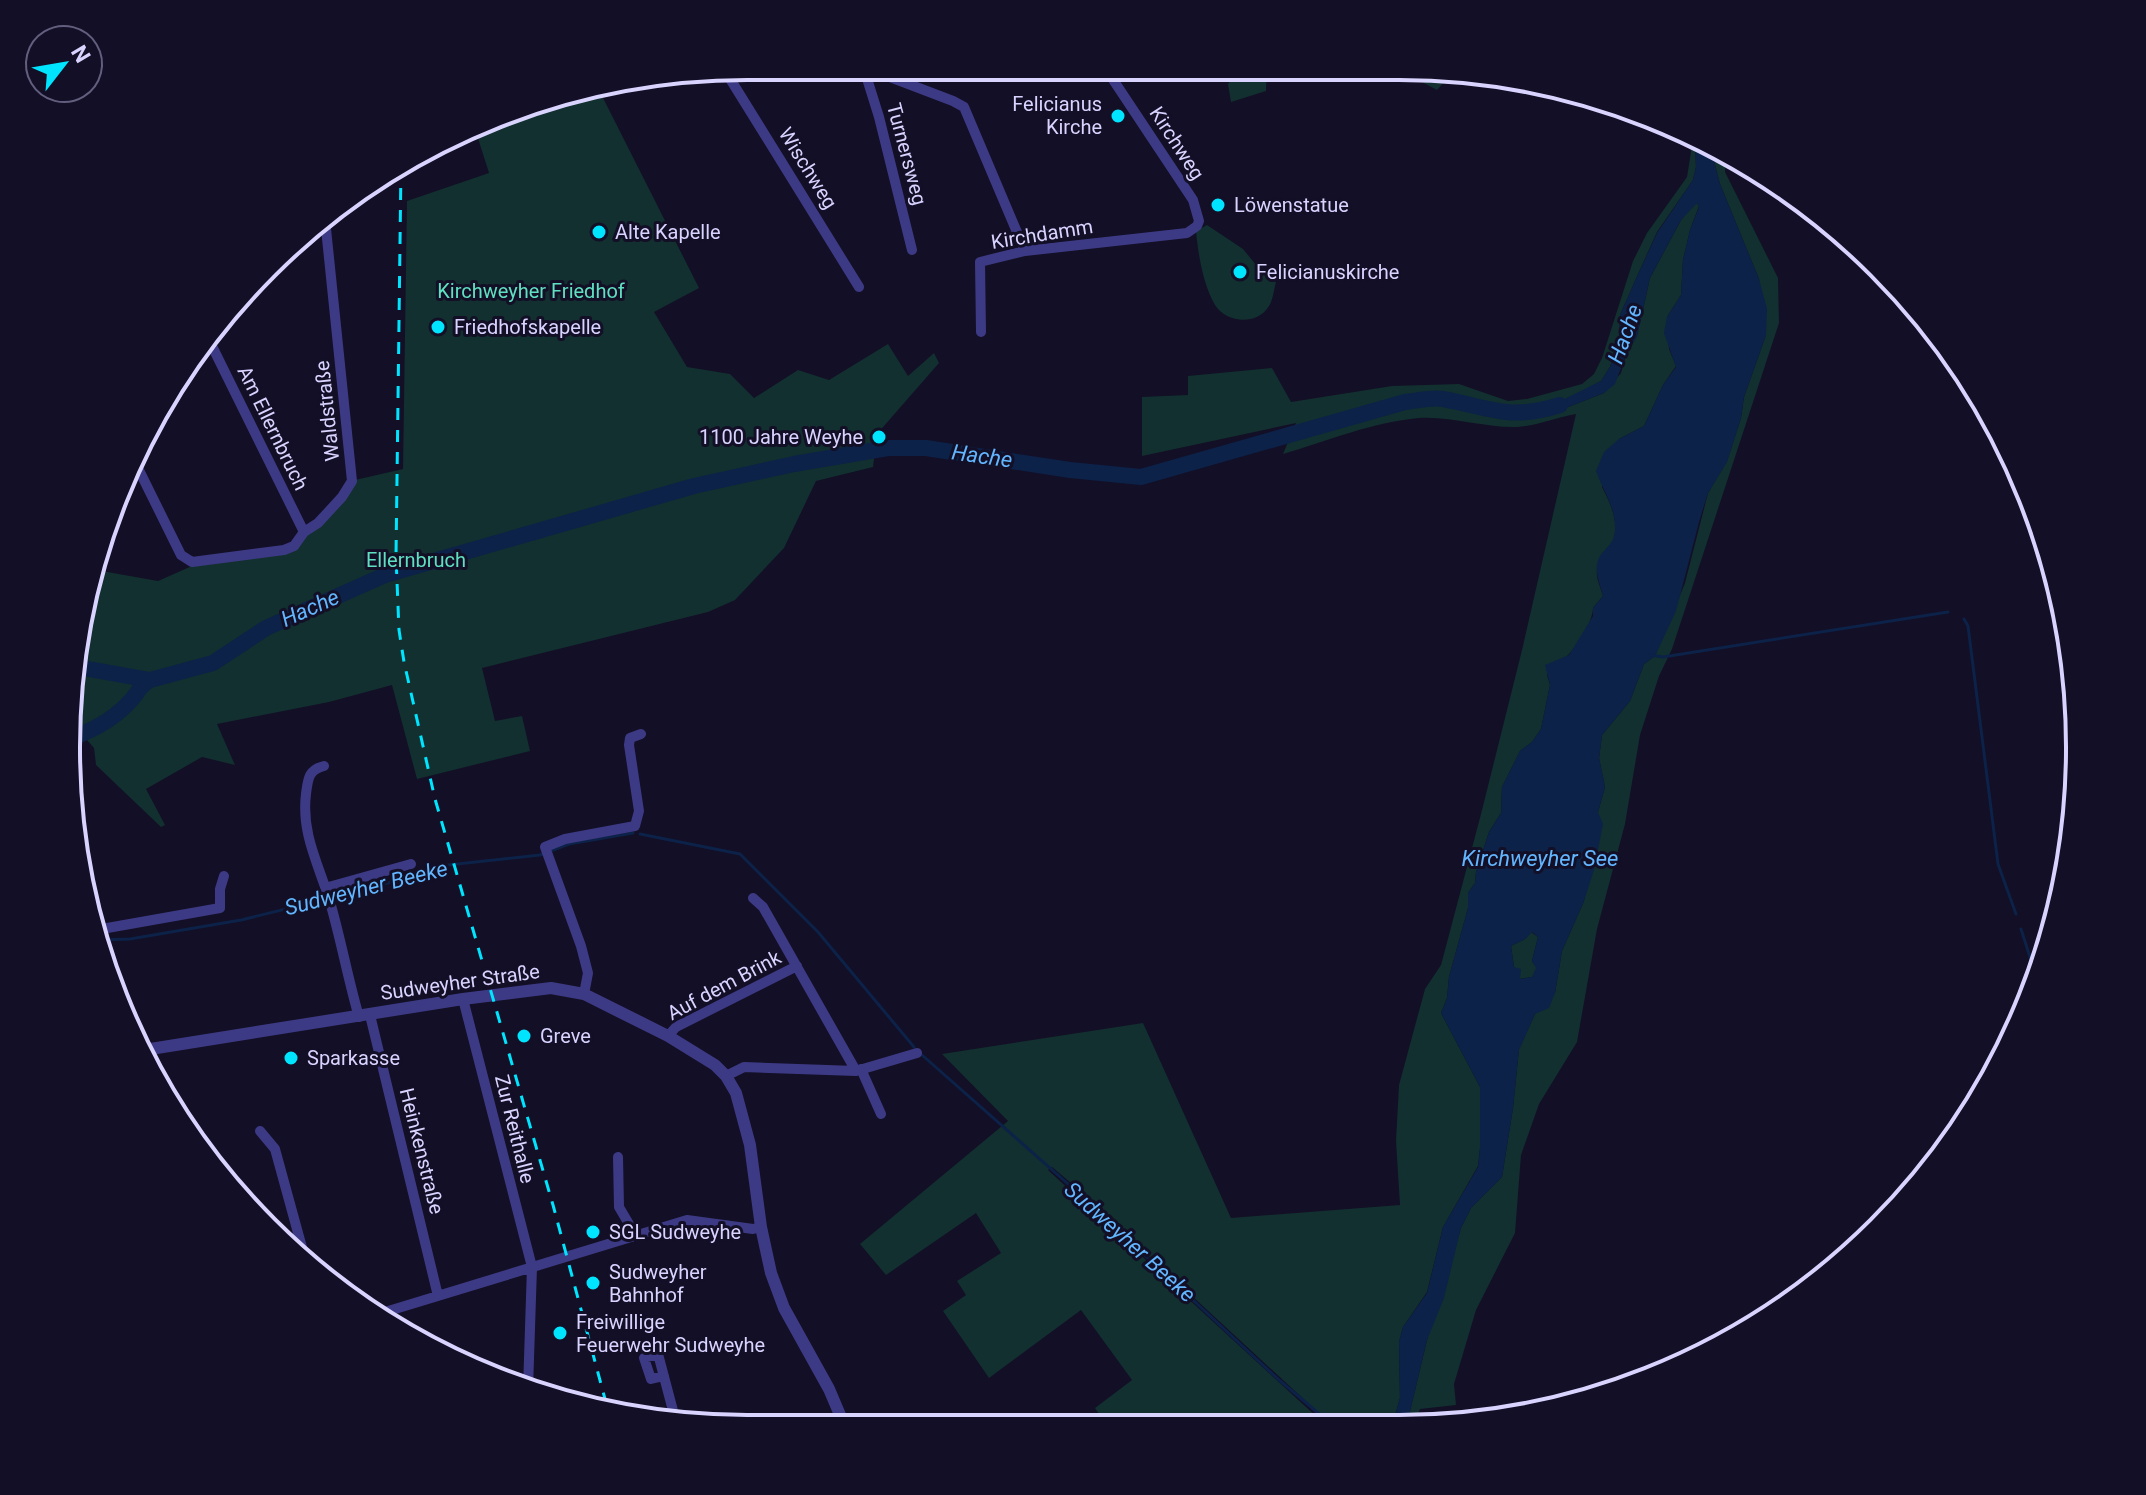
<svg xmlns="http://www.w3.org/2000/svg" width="2146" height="1495" font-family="Roboto,sans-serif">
<rect width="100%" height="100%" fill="#130f26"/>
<path fill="#12302f" d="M1242,66h25l-1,25 -35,11 -3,-18z
M1392,66h7l55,5 -17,19z
M597,86l102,202 -45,24 33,55 43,7 24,24 44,-28 31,10 59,-36 20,32 26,-23 5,10 -62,71 -4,33 -57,14 -32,67 -49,52 -27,12 -226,56 13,53 27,-5 8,35 -113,28 -25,-94 -63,17 -112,22 18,41 -33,-8 -56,32 19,36 -4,2 -65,-62 -2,-17 -15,-17 -5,1 -2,-73 24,-89 62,11 34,-15 93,-14 70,-72 48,-11 4,-268 82,-28 -13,-41 95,-43z
M1690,139l5,2 1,26 -3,13 -36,52 -18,40 -19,43 -1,24 -9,28 -9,14 -35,19 2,7 36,-14 17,-20 5,-18 11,-19 13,-58 31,-58 15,-18 3,4 -9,24 -7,30 -2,35 -14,22 2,32 7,17 -13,19 -19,41 -25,13 -17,48c8,15 19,38 10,56 -5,11 -15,14 -15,28 -1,8 4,17 6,25l-10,12c0,13 -14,35 -23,45 -8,9 -15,10 -23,22l3,10 -9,44 -9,13 -12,9 -18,36 -1,26 -12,19 -13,40 -1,11 -7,10v15l-19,69 -2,21 -6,15 39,74v61l-2,18 -35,61 -16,65 -24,35 -4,15 1,56 -9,31h-55l-210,-194 -4,-9 -70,-59 -4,3 282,259h-221l-14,-21 37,-28 -51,-70 -92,68 -46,-67 23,-16 -9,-14 44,-28 -25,-40 -90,62 -26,-31 148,-123 -66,-67 201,-31 88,195 169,-13 -4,-64 3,-56 26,-96 16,-24 40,-151 41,-164 54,-236c-19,3 -39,12 -59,13 -33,1 -65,-11 -98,-9 -46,4 -92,23 -136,36l13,-31 -154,33v-59l46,-2v-19l84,-8 19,34 101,-16 67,-2 49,17 19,-2 55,-15 12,-10 8,-16 31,-97 14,-28 40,-56 4,-25z
M1714,148l11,4v20l53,106 1,45 -107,326 -13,27 -19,59 -15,89 -28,105 -20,113 -38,62 -18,51 -6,78 -39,77 -22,74 2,21 -36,4 -7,19h-7l21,-88 34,-112 10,-20 31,-31 11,-69 6,-59 16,-35 20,-21 7,-42 22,-50 14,-89 7,-25 -6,-29 3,-23 28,-34 14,-37 11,-8 5,-12 25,-61 23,-90 19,-32 14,-43 3,-21 22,-62 -7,-56 -39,-95 -5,-19z
M1207,225l36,24 18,22 15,11c-2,7 -3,18 -7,24 -12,20 -43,17 -54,-1 -12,-20 -17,-52 -19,-74z
M1531,932l7,5 -6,24 5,7 -5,9 -13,2 -5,-12 -3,-21 14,-7z"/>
<path fill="#0c2248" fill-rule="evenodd" d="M1695,141l19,7 1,17 5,19 39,95 8,30 -1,26 -22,62 -3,21 -14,44 -19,31 -9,29 -23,89 -21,45 -11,8 -14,37 -28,34 -3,23 6,29 -7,25 5,12 -9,46 -10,31 -22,50 -7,42 -6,15 -14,6 -16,36 -6,58 -11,69 -31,31 -10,20 -17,70 -17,42 -21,88 -15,1 9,-31 -1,-56 4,-15 24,-34 16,-66 35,-60 2,-19v-61l-39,-74 6,-15 2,-21 19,-69v-15l7,-10 1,-11 13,-40 12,-19 1,-26 18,-36 12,-9 9,-13 9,-44 -5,-20 24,-10 24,-39v-8l10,-12c-3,-12 -10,-26 -4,-38 5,-10 15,-13 16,-27 1,-24 -11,-38 -19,-60l8,-19 15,-13 25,-13 19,-41 13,-18 -12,-34 3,-16 14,-22 2,-35 7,-30 9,-23 -2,-4 -16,17 -31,58 -13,58 -11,19 -11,29 -11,9 -36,14 -18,5 -10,-1 61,-30 9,-14 9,-28 1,-24 19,-43 18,-39 36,-53 3,-13zM1532,932l6,5 -6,24 4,7 -4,9 -12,2 1,-10 -7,-2 -3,-21 14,-7z"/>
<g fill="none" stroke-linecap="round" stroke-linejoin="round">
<path stroke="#0c2248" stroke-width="3" d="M1964,619l4,7 30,238 18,50
M1651,655l12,2 285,-45
M640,834l100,20 78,78 96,115
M2021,929l16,50
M99,940l31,-1 111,-19 123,-30 84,-25 92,-10 29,-11 64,-11
M922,1055l145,128 211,196 59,50"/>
<path stroke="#0c2248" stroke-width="16" d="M72,666l78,14 63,-17 53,-35 119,-53 309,-89 100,-22 94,-16h38l144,22 71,7 264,-75c12,-1 26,-5 38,-3 48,9 66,22 117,6
M74,737c22,-8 44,-21 59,-39 7,-8 7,-13 17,-18"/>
<path stroke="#3d3a85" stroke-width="10" d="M861,66l92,35 11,6 61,144
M724,69l135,218
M864,69l15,48 33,133
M981,332l-1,-70 45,-11 162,-18 10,-7 2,-5 -6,-21 -89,-134
M209,340l95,192
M134,460l47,95 11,7 92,-12 10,-4 10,-14 14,-9 24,-26 10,-16 -27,-262
M324,766c-16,4 -16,13 -18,28 -5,40 13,71 24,108 11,38 18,77 29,115
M325,888l86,-24
M753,898l10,9 93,164
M96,930l124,-22v-19l4,-13
M584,994l4,-21 -7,-27 -36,-99 20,-8 70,-13 4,-15 -10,-66 1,-7 11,-4
M463,999l69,268 -4,122
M370,1015l68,281
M668,1036l8,-9 121,-61
M861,1069l20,45
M726,1076l18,-9 112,4 61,-18
M260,1131l15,18 31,113
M618,1157l1,50 17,29
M372,1316l315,-96 66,9 8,-2
M664,1376l-13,3 -7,-21 14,-4 18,68
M967,1429h15"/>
<path stroke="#3d3a85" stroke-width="12" d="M138,1051l325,-52 88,-11 33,6 84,42 47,29 11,11 10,17 14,52 11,82 10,46 13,35 45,81 17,40"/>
<path stroke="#00e5ff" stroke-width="3" stroke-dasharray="12 10" stroke-linecap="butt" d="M401,166l-5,391 3,73 5,32 31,137 118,406 56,209"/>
</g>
<g fill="#00e5ff" stroke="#130f26" stroke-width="3">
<circle cx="1118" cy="116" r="8"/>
<circle cx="1218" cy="205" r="8"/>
<circle cx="599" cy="232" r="8"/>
<circle cx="1240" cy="272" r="8"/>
<circle cx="438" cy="327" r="8"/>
<circle cx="879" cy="437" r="8"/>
<circle cx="524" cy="1036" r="8"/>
<circle cx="291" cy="1058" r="8"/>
<circle cx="593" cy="1232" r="8"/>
<circle cx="593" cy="1283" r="8"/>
<circle cx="560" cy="1333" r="8"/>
</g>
<g text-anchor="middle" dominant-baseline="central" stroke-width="6" stroke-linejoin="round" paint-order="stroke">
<g font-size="20" fill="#d9d4ff" stroke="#130f26" text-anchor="start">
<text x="1102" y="104" text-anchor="end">Felicianus<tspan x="1102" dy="23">Kirche</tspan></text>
<text x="1234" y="205">Löwenstatue</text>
<text x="615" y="232">Alte Kapelle</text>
<text x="1256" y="272">Felicianuskirche</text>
<text x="454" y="327">Friedhofskapelle</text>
<text x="863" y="437" text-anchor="end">1100 Jahre Weyhe</text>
<text x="540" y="1036">Greve</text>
<text x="307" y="1058">Sparkasse</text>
<text x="609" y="1232">SGL Sudweyhe</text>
<text x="609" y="1272">Sudweyher<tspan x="609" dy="23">Bahnhof</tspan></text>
<text x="576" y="1322">Freiwillige<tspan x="576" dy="23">Feuerwehr Sudweyhe</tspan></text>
</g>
<g font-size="20" fill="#d9d4ff" stroke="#130f26">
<text transform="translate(1177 143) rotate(57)">Kirchweg</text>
<text transform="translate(907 154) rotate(75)">Turnersweg</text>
<text transform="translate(808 168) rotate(58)">Wischweg</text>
<text transform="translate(1042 234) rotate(-9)">Kirchdamm</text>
<text transform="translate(327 411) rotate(-96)">Waldstraße</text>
<text transform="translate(273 428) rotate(64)">Am Ellernbruch</text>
<text transform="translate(460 982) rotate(-8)">Sudweyher Straße</text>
<text transform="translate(724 985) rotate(-28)">Auf dem Brink</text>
<text transform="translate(515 1129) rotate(76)">Zur Reithalle</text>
<text transform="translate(422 1151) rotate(76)">Heinkenstraße</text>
</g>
<g font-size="20" fill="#5fe0c0" stroke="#130f26">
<text x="531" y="291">Kirchweyher Friedhof</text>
<text x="416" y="560">Ellernbruch</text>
</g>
<g font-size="22" font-style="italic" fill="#62b6ff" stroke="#130f26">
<text transform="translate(1625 334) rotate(-70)">Hache</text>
<text transform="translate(982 456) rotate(8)">Hache</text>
<text transform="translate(310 608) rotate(-24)">Hache</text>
<text x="1540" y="858">Kirchweyher See</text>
<text transform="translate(366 888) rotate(-14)">Sudweyher Beeke</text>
<text transform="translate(1130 1242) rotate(42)">Sudweyher Beeke</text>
</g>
</g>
<path d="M0 0H2146V1495H0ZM747 80H1399A667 667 0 0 1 2066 747V748A667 667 0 0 1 1399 1415H747A667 667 0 0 1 80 748V747A667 667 0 0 1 747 80Z" fill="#130f26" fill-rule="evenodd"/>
<path fill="none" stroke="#d9d4ff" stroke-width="4" d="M747 80H1399A667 667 0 0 1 2066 747V748A667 667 0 0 1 1399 1415H747A667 667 0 0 1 80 748V747A667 667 0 0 1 747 80Z"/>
<g transform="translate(64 64) rotate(59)"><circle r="38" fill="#130f26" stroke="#625e7d" stroke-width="2"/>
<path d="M0-6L14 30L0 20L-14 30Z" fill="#00e5ff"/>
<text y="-12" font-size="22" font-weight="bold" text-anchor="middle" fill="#d9d4ff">N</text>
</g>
</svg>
